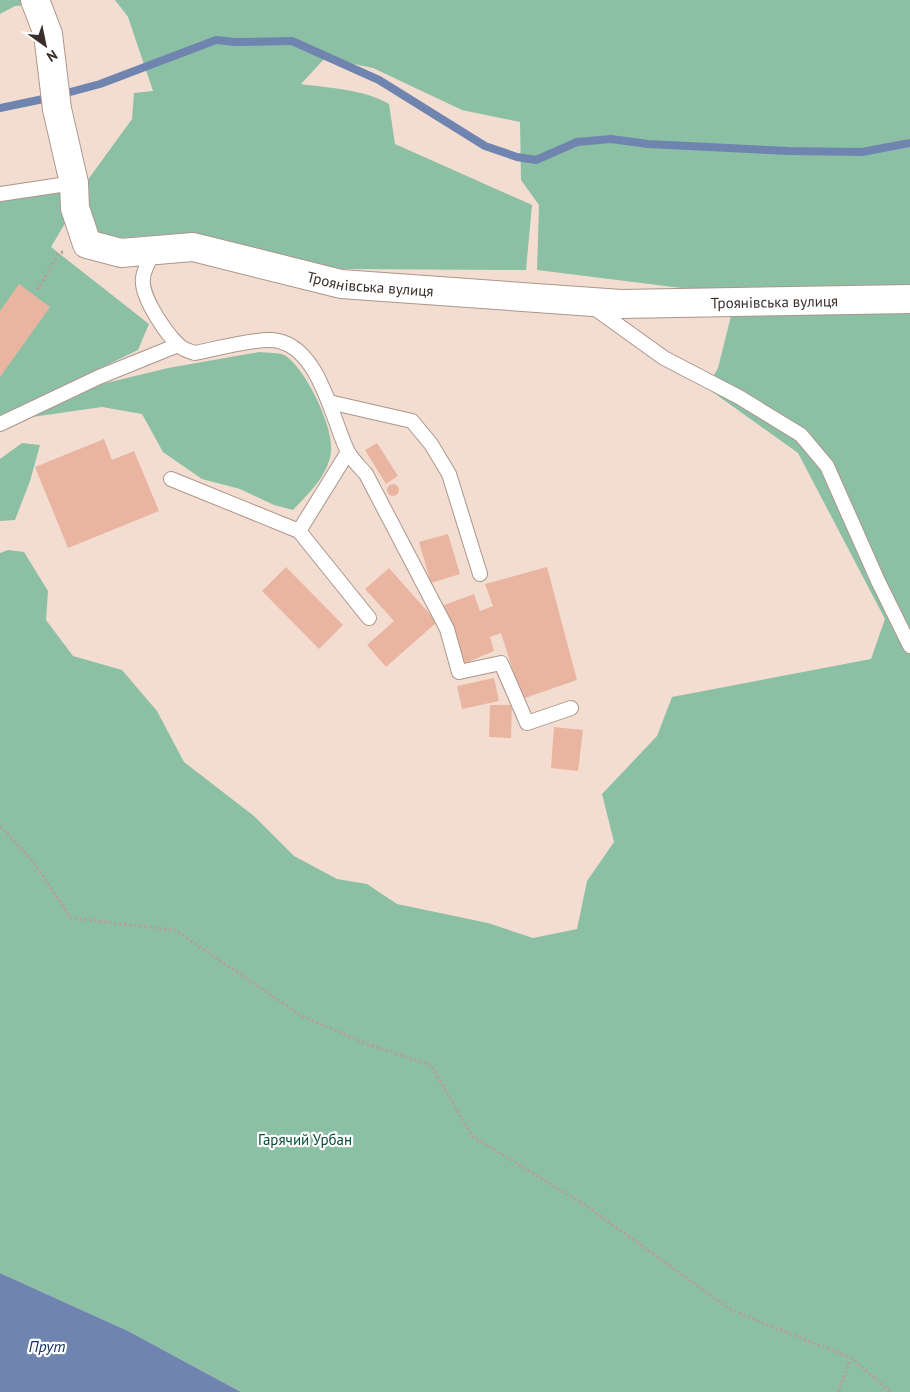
<svg xmlns="http://www.w3.org/2000/svg" width="910" height="1392" font-family="'PT Sans',sans-serif">
<rect width="100%" height="100%" fill="#f3ddd1"/>
<path fill="#8cc0a5" d="M0,0h47l-2,4 -30,2 -15,8z
M115,0h795v1392h-669l-113,-61 -128,-58v-720l8,-3 16,2 24,39 -2,29 27,36 49,14 35,41 27,51 70,54 40,40 43,23 30,5 30,20 91,19 45,15 44,-9 10,-48 27,-39 -12,-48 55,-58 15,-39 199,-38 14,-40 -87,-166 -91,-65 11,-20 13,-52 -10,-23 -184,-23 2,-65 -18,-25 -1,-58 -58,-12 -89,-42 -48,-10 -24,26c29,4 62,5 88,20l6,40 137,61 -6,65 -184,-1 -38,-4 -112,-32 -73,5 -20,-5 -8,-5 -4,-7v-40l45,-62 2,-26 19,-2 -25,-74z
M58,189l12,26 -19,32 98,77 -11,26 -138,67v-215z
M259,352c8,1 21,0 27,4 20,14 48,71 45,96 -3,24 -23,42 -38,58l-19,-5 -34,-16 -38,-10 -39,-27 -21,-38 -40,-7 -70,10 70,-33 66,-16z
M22,443l18,2 -10,36 -15,39 -15,1v-62z"/>
<path fill="#6f85af" d="M0,1273l128,58 113,61h-241z"/>
<g fill="none" stroke-linecap="round" stroke-linejoin="round">
<path stroke="#6f85af" stroke-width="8" d="M0,108l48,-10 52,-14 116,-44 19,2 57,-1 87,39 106,66 32,11 19,3 41,-18 34,-3 37,5 141,7 73,1 48,-9"/>
</g>
<path fill="#eab5a0" d="M19,284l31,23 -50,70v-66z
M104,439l8,21 22,-9 25,60 -91,37 -33,-81z
M377,443l21,33 -12,8 -21,-34z
M387 490a6 6 0 1 1 12 0a6 6 0 1 1-12 0Z
M448,534l12,40 -29,9 -12,-41z
M286,567l57,58 -24,24 -57,-58z
M547,567l30,113 -55,19 -21,-66 -11,4 4,14 -31,13 -24,-57 35,-13 6,17 13,-5 -8,-22z
M389,568l48,54 -51,45 -19,-22 27,-24 -29,-32z
M494,678l5,23 -37,8 -5,-23z
M490,705h22l-1,33 -22,-1z
M554,727l29,3 -5,41 -27,-3z"/>
<g fill="none" stroke-linecap="round" stroke-linejoin="round">
<g stroke="#ab968b" stroke-width="16">
<path id="lane" d="M0,194l74,-11
M155,249c-4,9 -11,19 -12,29 -3,18 26,62 41,71 4,2 8,3 11,4 20,-4 58,-14 76,-13 47,2 60,76 76,110 4,9 13,17 19,24l81,155 12,43 42,-9 26,60 44,-15
M593,307l71,51 75,39 62,38 26,31 51,115 32,65
M329,402l83,19 19,23 18,30 31,100
M0,424l99,-47 79,-32
M348,452l-49,79 70,87
M171,479l128,52"/>
</g>
<g stroke="#ab968b" stroke-width="30">
<g id="street">
<path id="s1" d="M35,0l13,34 9,75 17,74 1,25 12,36 34,9 72,-6 148,37 280,20 289,-5"/>
</g>
</g>
<path stroke="#b3a198" stroke-width="3" stroke-dasharray="2.5 2.5" stroke-linecap="butt" d="M37,290l22,-37 4,-1
M0,826l32,34 39,58 104,12 127,86 65,28 64,21 41,71 116,71 143,103 120,48 40,34
M838,1392l13,-34"/>
<use href="#lane" stroke="#fff" stroke-width="14"/>
<use href="#street" stroke="#fff" stroke-width="28"/>
</g>
<g text-anchor="middle" dominant-baseline="central" stroke-width="4.5" stroke-linejoin="round" paint-order="stroke">
<g font-size="15" fill="#382f2b" stroke="#fff">
<text stroke="none"><textPath href="#s1" startOffset="540">Троянівська вулиця</textPath></text>
<text stroke="none"><textPath href="#s1" startOffset="945">Троянівська вулиця</textPath></text>
</g>
<g font-size="15" fill="#074e34" stroke="#fff">
<text x="305" y="1139">Гарячий Урбан</text>
</g>
<g font-size="16" font-style="italic" fill="#163166" stroke="#fff">
<text x="47" y="1346">Прут</text>
</g>
</g>
<g transform="translate(45 45) rotate(147)" stroke="#ffffff" stroke-width="4" paint-order="stroke">
<path d="M0-4L9 19L0 12L-9 19Z" fill="#382f2b"/>
<text y="-8" font-size="14" font-weight="bold" text-anchor="middle" fill="#382f2b">N</text>
</g>
</svg>
